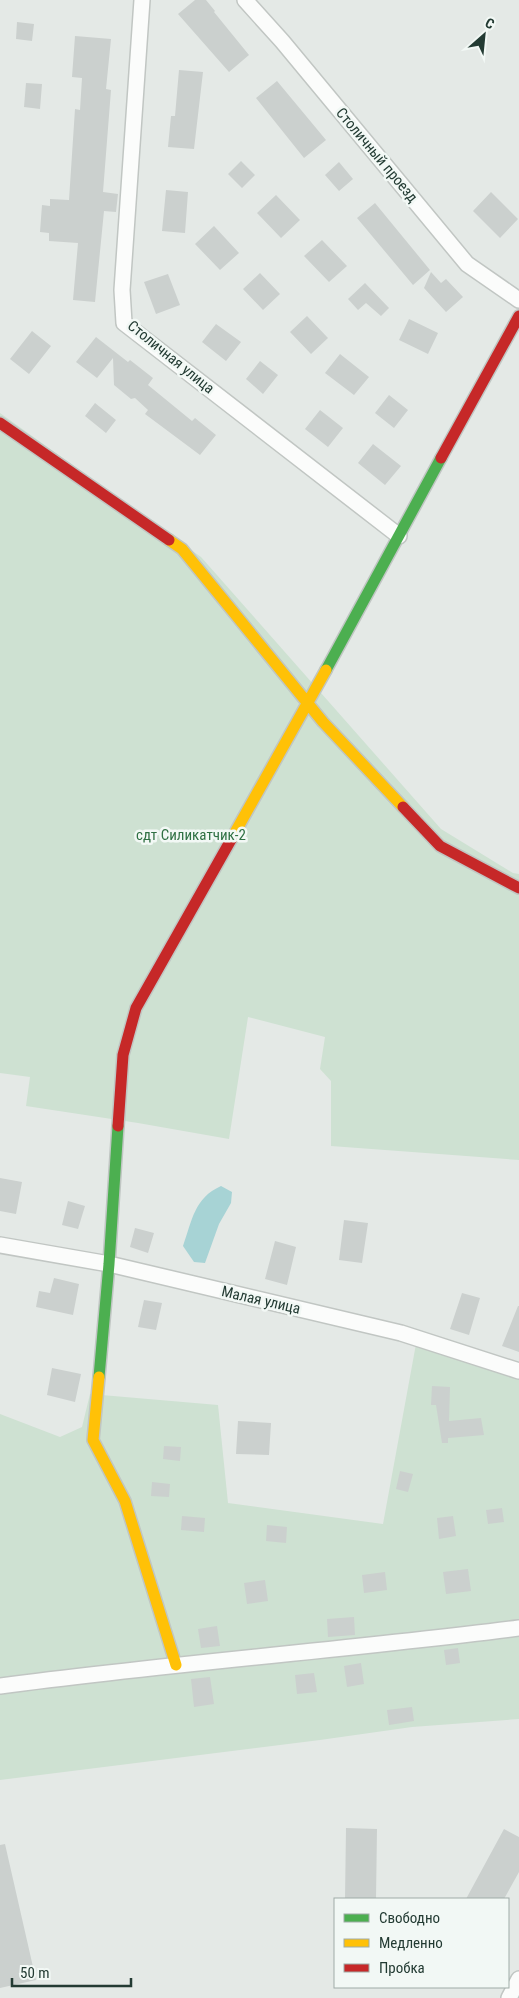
<svg xmlns="http://www.w3.org/2000/svg" width="519" height="1998" font-family="'Roboto Condensed',sans-serif">
<rect width="100%" height="100%" fill="#e4e9e6"/>
<path fill="#cee1d2" d="M0,413l201,144 240,272 72,44 6,1v286l-188,-14v-65l-11,-12 5,-32 -77,-20 -19,122 -91,-16 -112,-17 4,-29 -30,-4z
M416,1344l103,34v341l-107,8 -92,13 -320,40v-366l60,23 22,-10 8,-33 128,11 10,98 155,21z"/>
<path fill="#a7d3d5" d="M221,1186l11,6 -1,11 -12,21 -14,39 -11,-1 -11,-16c9,-25 11,-48 38,-60z"/>
<path fill="#cbd0ce" d="M195,0h11l9,11 -1,1 35,43 -20,17 -51,-58z
M17,22l17,2 -2,17 -16,-2z
M75,36l36,3 -5,50 5,1 -8,102 15,2 -2,18 -12,-1 -9,91 -22,-2 5,-57 -29,-2v-8l-9,-1 2,-27 8,1v-7l19,1 6,-91 5,1 2,-32 -10,-1z
M179,70l24,2 -9,77 -26,-2 3,-31h4z
M277,81l49,59 -22,18 -48,-60z
M26,83l16,1 -2,25 -16,-2z
M241,161l14,14 -13,13 -14,-14z
M339,162l14,17 -14,12 -14,-16z
M166,190l22,2 -3,41 -23,-2z
M491,192l27,27 -18,19 -27,-27z
M276,195l24,25 -19,18 -24,-25z
M375,203l55,67 -17,15 -56,-67z
M214,226l25,27 -19,17 -25,-26z
M322,240l25,26 -18,16 -25,-26z
M431,272l10,11 5,-4 17,18 -17,15 -22,-24z
M260,273l20,21 -17,16 -20,-21z
M168,274l12,31 -24,9 -12,-32z
M365,283l24,25 -8,8 -15,-13 -8,7 -10,-11z
M307,316l21,22 -17,16 -21,-22z
M409,319l29,14 -10,21 -29,-14z
M216,324l25,18 -15,19 -24,-19z
M32,331l19,15 -22,28 -19,-15z
M96,337l32,25 2,-2 23,18 -5,7 44,36 3,-3 21,17 -16,20 -55,-41 3,-4 -13,-12 -4,1 -17,-14 -1,-27 -16,20 -21,-16z
M340,354l29,23 -15,18 -29,-22z
M260,361l18,14 -15,19 -17,-15z
M389,395l19,15 -14,18 -19,-15z
M95,403l21,17 -10,13 -21,-17z
M320,410l23,18 -15,19 -23,-18z
M373,444l28,22 -16,19 -27,-22z
M0,1178l22,4 -6,32 -16,-3z
M68,1201l17,5 -7,23 -16,-4z
M344,1220l24,3 -6,40 -23,-3z
M135,1228l19,5 -6,20 -18,-6z
M275,1241l21,6 -9,38 -22,-6z
M54,1278l25,6 -6,31 -37,-8 3,-16 11,2z
M462,1293l18,5 -11,37 -19,-6z
M144,1300l18,3 -6,27 -18,-3z
M518,1306h1v46l-17,-6z
M52,1368l29,6 -6,28 -28,-7z
M432,1386l18,1 -1,34 32,-3 3,17 -36,3v5h-6l-6,-38h-5z
M238,1421l33,2 -2,32 -33,-1z
M164,1446l17,1 -1,14 -17,-2z
M400,1471l13,3 -5,18 -12,-3z
M152,1482l18,2 -1,13 -18,-1z
M502,1508l2,14 -16,2 -2,-14z
M182,1516l23,2 -1,14 -23,-2z
M453,1516l3,20 -17,3 -2,-21z
M267,1525l20,2 -1,16 -20,-2z
M468,1569l3,22 -25,3 -3,-22z
M385,1572l2,18 -23,3 -2,-18z
M265,1580l3,21 -21,3 -3,-21z
M354,1617l1,18 -27,2 -1,-18z
M217,1626l3,20 -19,2 -3,-19z
M458,1648l2,15 -14,2 -2,-15z
M361,1663l3,21 -17,3 -3,-21z
M314,1673l3,19 -20,2 -2,-19z
M210,1677l4,27 -20,3 -3,-28z
M412,1707l2,14 -25,4 -2,-15z
M346,1828l31,1 -1,70h-31z
M504,1829l15,8v35l-15,27h-38z
M5,1844l31,136 -36,8v-143z"/>
<g fill="none" stroke-linecap="round" stroke-linejoin="round">
<g stroke="#c1c6c3" stroke-width="18">
<path id="street" d="M142,0l-20,290 2,33 275,213
M245,0l37,41 185,223 52,36
M0,1245l109,19 292,69 118,38
M0,1686c173,-23 346,-36 519,-58
M509,1998l10,-19"/>
</g>
<g stroke="#c0c6c3" stroke-width="14">
<path id="fast" d="M326,670l115,-212
M99,1377l10,-113 9,-138"/>
</g>
<g stroke="#c0c6c3" stroke-width="14">
<path id="slow" d="M169,540l13,9 141,173 80,85
M232,838l94,-168
M99,1377l-6,63 32,61 51,164"/>
</g>
<g stroke="#c0c6c3" stroke-width="14">
<path id="jam" d="M0,423l169,117
M441,458l78,-142
M403,807l37,39 79,42
M118,1126l5,-71 13,-47 96,-170"/>
</g>
<use href="#street" stroke="#fbfcfb" stroke-width="15"/>
<use href="#fast" stroke="#4caf50" stroke-width="11"/>
<use href="#slow" stroke="#ffc107" stroke-width="11"/>
<use href="#jam" stroke="#c62828" stroke-width="11"/>
</g>
<g text-anchor="middle" dominant-baseline="central" stroke-width="5" stroke-linejoin="round" paint-order="stroke">
<g font-size="15" fill="#233b33" stroke="#f2f8f5">
<text transform="translate(377 155) rotate(50)">Столичный проезд</text>
<text transform="translate(171 357) rotate(39)">Столичная улица</text>
<text transform="translate(261 1300) rotate(13)">Малая улица</text>
</g>
<g font-size="15" fill="#2f7043" stroke="#f2f8f5">
<text x="191" y="835">сдт Силикатчик-2</text>
</g>
</g>
<rect x="334" y="1898" width="175" height="90" fill="#f2f8f5" stroke="#9faca7"/>
<rect x="344" y="1914" width="25" height="8" fill="#4caf50" stroke="#9faca7"/>
<text x="379" y="1923" font-size="15" fill="#233b33">Свободно</text>
<rect x="344" y="1939" width="25" height="8" fill="#ffc107" stroke="#9faca7"/>
<text x="379" y="1948" font-size="15" fill="#233b33">Медленно</text>
<rect x="344" y="1964" width="25" height="8" fill="#c62828" stroke="#9faca7"/>
<text x="379" y="1973" font-size="15" fill="#233b33">Пробка</text>
<g transform="translate(484 35) rotate(27)" stroke="#f2f8f5" stroke-width="4" paint-order="stroke">
<path d="M0-4L9 19L0 12L-9 19Z" fill="#233b33"/>
<text y="-8" font-size="14" font-weight="bold" text-anchor="middle" fill="#233b33">С</text>
</g>
<path d="M12 1978v8h119v-8" fill="none" stroke="#233b33" stroke-width="2.5"/>
<text x="20" y="1978" font-size="15" fill="#233b33" stroke="#f2f8f5" stroke-width="4" paint-order="stroke">50 m</text>
</svg>
